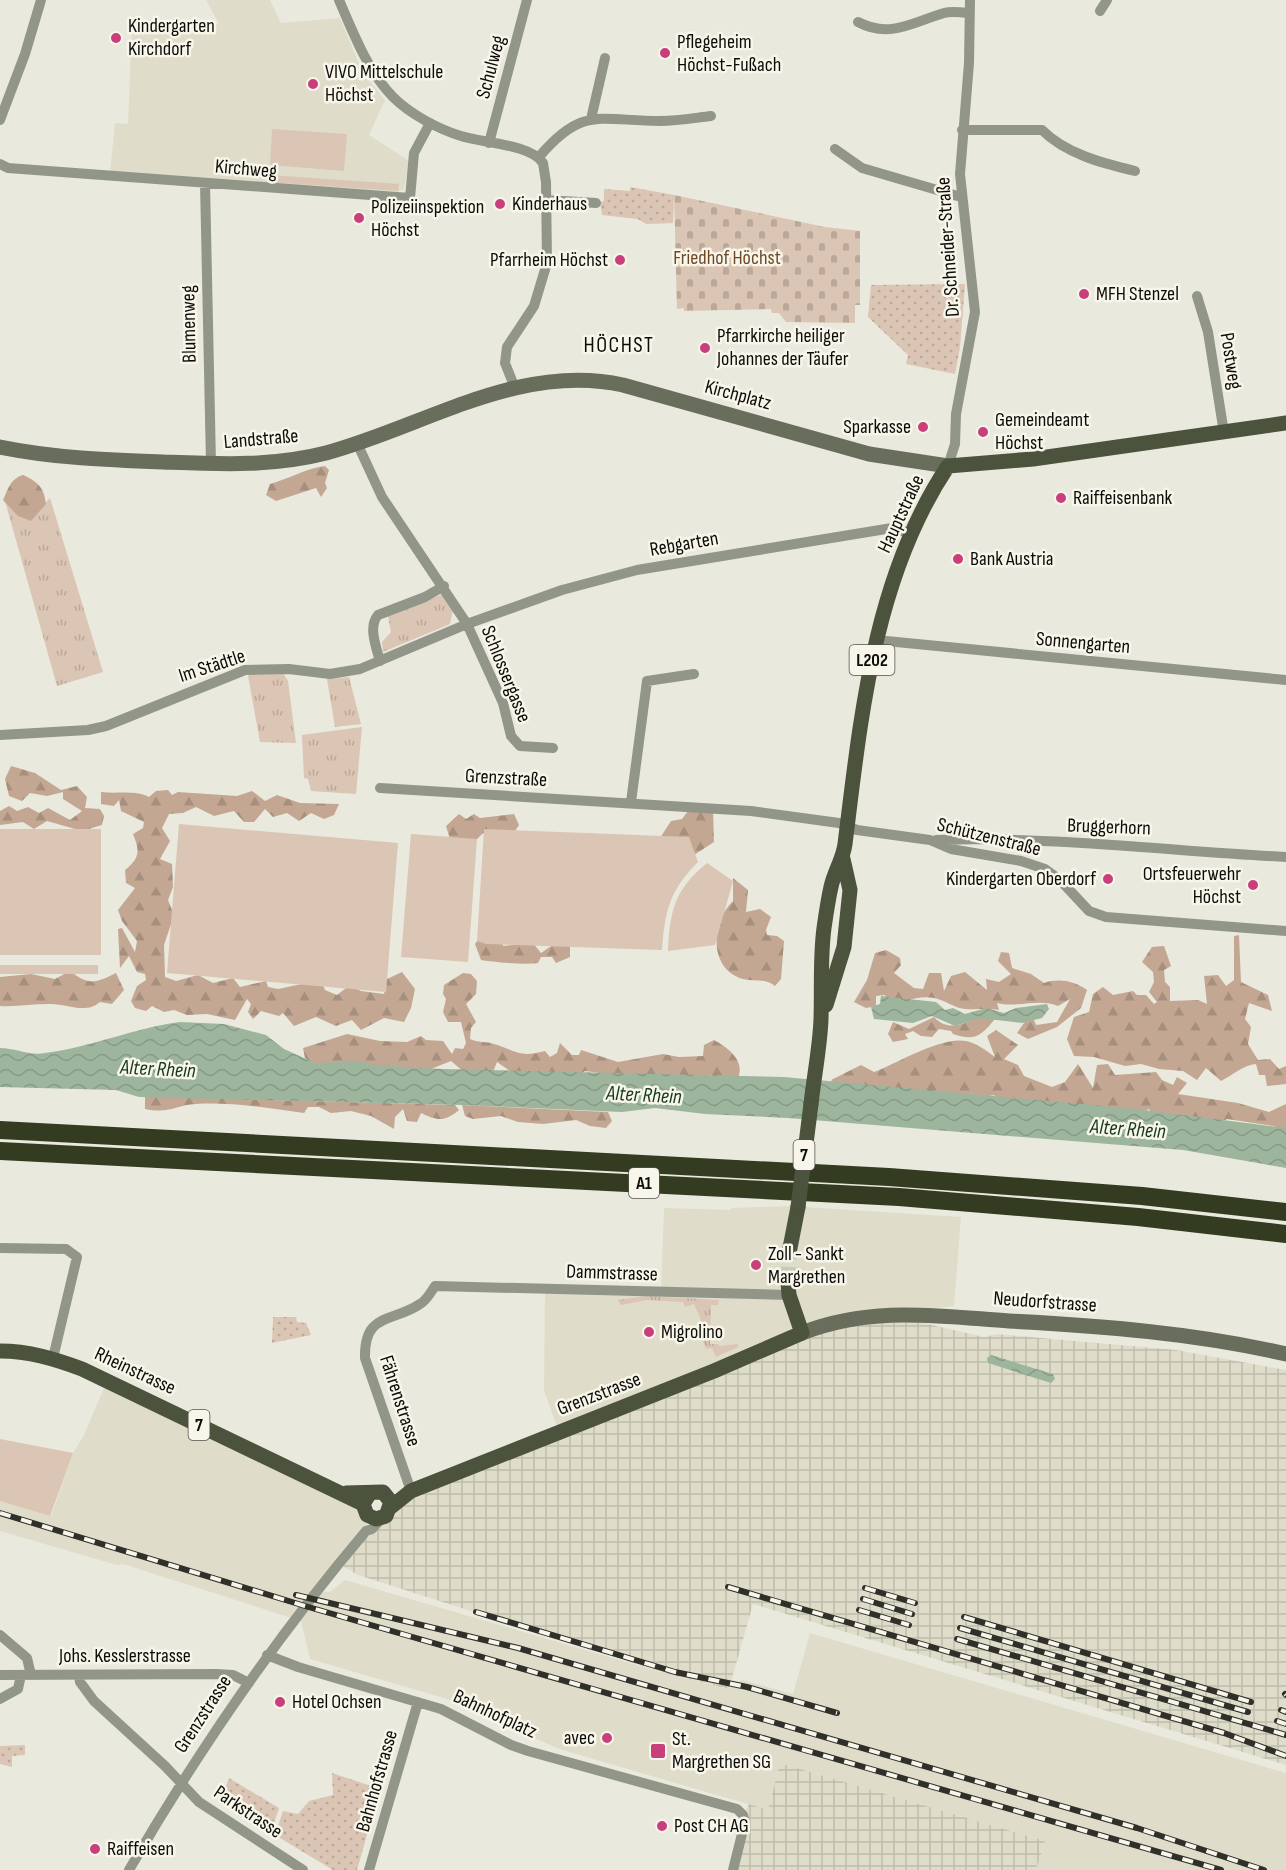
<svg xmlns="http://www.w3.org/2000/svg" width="1286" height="1870" font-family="'Sofia Sans Condensed',sans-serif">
<defs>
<pattern id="industrial-grid" width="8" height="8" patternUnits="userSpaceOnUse" patternTransform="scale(1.5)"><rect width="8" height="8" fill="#dfddca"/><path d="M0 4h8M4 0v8" fill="none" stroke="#bebcac"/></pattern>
<pattern id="grass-tufts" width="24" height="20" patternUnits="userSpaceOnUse" patternTransform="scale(1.5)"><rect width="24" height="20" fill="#dbc5b4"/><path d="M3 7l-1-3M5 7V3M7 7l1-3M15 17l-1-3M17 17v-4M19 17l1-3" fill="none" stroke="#bba899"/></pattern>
<pattern id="forest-firs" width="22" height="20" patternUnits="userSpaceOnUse" patternTransform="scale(1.5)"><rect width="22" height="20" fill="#c3a792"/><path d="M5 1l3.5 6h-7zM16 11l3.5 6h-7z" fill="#a68f7c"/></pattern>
<pattern id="cemetery-stones" width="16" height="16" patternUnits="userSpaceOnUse" patternTransform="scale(1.5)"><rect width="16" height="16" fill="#dbc5b4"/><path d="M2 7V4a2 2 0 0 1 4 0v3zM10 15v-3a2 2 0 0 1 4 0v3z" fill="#bba899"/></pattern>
<pattern id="park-dots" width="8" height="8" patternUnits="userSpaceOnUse" patternTransform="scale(1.5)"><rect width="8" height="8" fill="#dbc5b4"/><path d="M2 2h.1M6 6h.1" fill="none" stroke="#bba899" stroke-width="1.8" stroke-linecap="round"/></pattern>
<pattern id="water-waves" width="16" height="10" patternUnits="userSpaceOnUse" patternTransform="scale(1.5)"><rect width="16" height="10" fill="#9db59c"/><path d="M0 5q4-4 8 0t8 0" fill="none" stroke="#869a85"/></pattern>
</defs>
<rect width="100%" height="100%" fill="#eae9dd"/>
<path fill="#dfddca" d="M206,0h64l11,23 59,-5 23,55 22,27 -16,35 40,26 -5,28 -6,3 -288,-19 5,-50 13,1 4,-104 87,4z
M789,1206l172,11 -7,89 -105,12 -290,114 -15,-41 1,-102 116,3 3,-84 67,2v-2z
M107,1381l237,112 23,29 -1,9 -49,60 13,1 15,-12 326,95 57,14 14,-9 51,14 17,-61 476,140v97h-250l9,-29 -265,-78 -12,47 -209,-61 -112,-50 -137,-40 -9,-38 -178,-57 -6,1 -117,-34v-30l51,15 22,-63 10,-16z"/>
<path fill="url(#industrial-grid)" d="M884,1314l100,23 13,-3 179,16 110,20v395l-533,-161 -24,85 -58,-14 -313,-100 -19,-11 52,-57 358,-152z
M780,1763l265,78 -9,29h-303l10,-55 6,-11 19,6z"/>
<path fill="url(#grass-tufts)" d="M50,498l53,174 -46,14 -52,-185 25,19z
M443,594l10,16 -3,14 -67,28 -1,-10 9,-10 -3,-16z
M283,673l5,8 8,62 -36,-1 -12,-66 2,-2z
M349,677l12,47 -26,3 -8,-48z
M362,727l-6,67 -45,-3 -3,-12 -4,-1 -2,-43z
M646,1296l73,4 -1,5h-7l-1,39h8l1,2 19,-2v3l-22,10 -4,-9 -6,1 -3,-8 6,-2 -15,-35 -9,3 -2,-5 -36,-2 -26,5 -3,-5z"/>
<path fill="url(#forest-firs)" d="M325,466l4,4 -4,13 2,5 -6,9 -5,-9 -40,13 -10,-6 4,-11c19,-5 36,-16 55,-18z
M23,475c15,7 21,12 23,29l-15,17 -13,-5 -15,-16c5,-11 8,-22 20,-25z
M11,766l24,7 26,17 16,-4 10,11 -2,11 15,1 4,7 -2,9 -20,6 -35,-10 -13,8 -11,-7 -23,3v-14l9,-5 8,5 11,-4 11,6 9,-5 22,12 12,-9 -19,-12v-7l-16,4 -17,-3 -8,8 -13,-5 -4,-17z
M168,790l4,5 6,-3 59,4 15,-5 13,10 12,-6 23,8 39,1 -5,11 -10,4 -13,-6 -12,8 -12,-8 -14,4 -8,-8 -11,13h-10l-10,-11 -20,5 -18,-9 -13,6 -14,1 -7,14 8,13 -10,18 12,5 1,23 -5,13 6,15 -10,30 1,32 11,4 22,-6 15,8 20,-5 7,9 26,-6 2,6 10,2 43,-9 4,10 12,5 13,-10 11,6 23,3 3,-15 15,-7 13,17 -4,19 -7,14 -20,-4 -23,12 -9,-10 -16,6 -20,-9 -22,9 -11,-13 -4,3 -18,-5 -8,8 -5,-7 3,-8 -4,-5 -12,21 -28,-6 -20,1 -13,-5 -10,2 -12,-6 -6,5 -11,-3 -4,-7 6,-15 9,-6 -1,-6 -8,-2 -8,-16 -9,12 -2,-39 4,-1 13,24 2,-11 -15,-20 -4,-11 17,-22 -9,-5 -1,-13c15,-12 15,-19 8,-36l10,-6 1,-6 -23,-11 -2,-11 -5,6 -13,-2v-12c17,2 34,-2 48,5l7,-6z
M713,809l1,33 -23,15 -31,-19 11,-17 11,-2 6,-8z
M459,814l7,5 8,-5 6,4 34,-4 5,11 -8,12 -28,-4 -7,7 -26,-1 -4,-13z
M733,878l15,12 -2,22 14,-3 11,8 -5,13 1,5 10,1 7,5 -3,38 -6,7c-10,-8 -20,-4 -32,-7 -35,-10 -32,-57 -10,-78z
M484,932l17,3 2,11 30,-3 8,10 16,-11 13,4v11l-14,6 -4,-6h-11l-3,6c-11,2 -46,-1 -57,-3l-6,-16z
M1239,935l2,47 27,13 4,16 -23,-8 -4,16 6,8 -3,17 10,16 12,-1 9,10 7,-3v18l-19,2 -2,-11h-6l-3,-11c-13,1 -23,11 -35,17l-15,-13 -9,12 -14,-9 -24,-2 -18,-5 -16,2 -31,-9 -20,-1 -7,-17 7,-22 15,-5 4,-18 10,-7 10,8 20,-4 4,4h9l8,9 3,-2 -8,-10 5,-10 -1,-10 -11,-10 10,-15 12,-1 7,20 -7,4 1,12 5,5v14l28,-1 9,4 -3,-28 14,-1 8,11 8,-6v-44z
M886,950l14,8 1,7 -7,8 20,15 9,1 6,-16h12l3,18 7,-15 14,-4 22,18 -1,-11 13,3 12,-8 -13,-13 3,-9 8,1 3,15 19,6 13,9c16,-5 30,-2 43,7l-6,18 -24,19 -29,12 -11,-6 14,-20 5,12 21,-3 13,-23 -12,7c-18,-8 -41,2 -61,-3l2,7c-12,-2 -23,0 -34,-1 -11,-1 -20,-9 -31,-11 -15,-3 -33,4 -47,9l-2,-12 -9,1v10l-10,2 -12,-6 13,-22 8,-27z
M70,971c19,15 26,12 46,2l8,17 -12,14 -12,-2c-15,13 -34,1 -51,2 -17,0 -32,3 -49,2v-29l31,-3 24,5z
M463,973l8,1 6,7 -1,13 -10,10 10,18 -5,6 -1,11c8,4 16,2 24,5 23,7 25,14 51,7l5,6 7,-4 3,-10 12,12h7l2,-5 37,12 45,-8 16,3 24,-1 1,-11 10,-5c15,8 34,23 22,41l-26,-6 -22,9 -103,-13 -7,6 -61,-1 -20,-14 -4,10h-29l-13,-11 -25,10 -110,-6 -11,-7 -2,-10 44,-14 33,7 27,1 14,-6 5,4 17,1 9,13 3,-6 8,1 3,-6 -5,-21h-13l-5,-10 3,-13 -3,-5 1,-9z
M989,1014l6,5c-15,18 -20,22 -42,15l-2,-3 -12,-2 -7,8 -11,-1 -8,-5 -8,3 3,5 -15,3 -5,-8 5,-12 16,7 25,-12c17,18 34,3 55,-3z
M996,1030l22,15 -14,14 14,6 6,11 28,11 13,-5 13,-18 15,24 4,-23 11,-1 7,11 41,-3 6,8 11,5 4,-8 10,6 -9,11 60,9 31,9 17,-8v28l-12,-6 -47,-7 -14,8 -53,-1 -11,-17 -15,8 -128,-5 -12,-17 -15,3 -132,-1 -16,-17 30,-15 13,7c23,-9 68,-36 92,-31 10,2 21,10 29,16l-8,-21z
M145,1093l94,6 216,6 4,5c-14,12 -22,11 -38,3l-4,9 -10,-1 -4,-12 -8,8 -1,12 -23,-13 -20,-5 -20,2 -12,-6h-11l-4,6c-35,-5 -73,-11 -108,-9 -21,1 -25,10 -51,5z
M462,1105l146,7 4,9 -6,7 -16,-2 -14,-6 -33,4 -25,-2 -17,-6 -28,3 -8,-3z"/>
<path fill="url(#cemetery-stones)" d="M674,195l151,32 35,4v74h-5v18l-69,-1 -7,-9h-7l-1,-4 -87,2v-3l-7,1z"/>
<path fill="url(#park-dots)" d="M630,187l44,8 -1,28 -27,1 -8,-5 -36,-4 -2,-13 4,-1v-12l26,2z
M965,284l-5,63 -5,27 -49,-10 2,-9 -40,-38 3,-32z
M273,1317h23l1,5 9,1 5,12 -39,8z
M25,1745v10l-13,1v11l-12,-3v-18z
M332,1773l48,16 -23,81h-24l-58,-35 8,-24 15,3 11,-13 24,-6z
M229,1778l50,30 -8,25 -50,-33z"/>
<path fill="#dbc5b4" d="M272,129l75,5 -3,37 -74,-6z
M269,175l130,9 -1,7 -130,-9z
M179,824l219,19 -12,149 -219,-19z
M0,829h101v126h-101z
M484,829l205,8 9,25c-29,29 -33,49 -36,88l-176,-6 -9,-3z
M411,834l66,5 -9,123 -67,-5z
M707,863l26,18 -18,64 -47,6c2,-40 6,-61 39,-88z
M0,965h98v9h-98z
M0,1439l73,14 -23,63 -50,-15z"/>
<path fill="url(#water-waves)" d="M881,996l55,6 9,8 8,-2 12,6 21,-6 18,5 12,-5 31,-4 2,5 -7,9 -20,5 -42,-5 -25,8 -23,-10 -19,7 -39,-4 -3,-12 9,-3z
M180,1022l44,2 42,11 18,14 31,14 44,-2 15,4 68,4 342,8 352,32 150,19v40l-103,-18 -395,-32 -83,-4 -50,-6 -33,4 -160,-7 -323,-8 -23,-7 -116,-3v-39c15,0 30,8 45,5 47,-6 89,-25 135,-31z
M991,1355l62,19 2,5 -4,4 -63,-20 -1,-5z"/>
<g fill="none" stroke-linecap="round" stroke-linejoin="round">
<path stroke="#c9c8bd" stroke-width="15" stroke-dasharray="15 8" stroke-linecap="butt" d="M788,1282l2,-34"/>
<path stroke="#919688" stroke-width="10" d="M339,0c14,32 29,72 54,97 17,17 45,32 68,39 21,7 70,8 82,27l3,19 1,81 -13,43 -27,41 -2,16 10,25
M1100,11l7,-11
M858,22c32,17 55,0 86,-9 7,-2 16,-1 24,0
M591,119l14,-61
M0,120l25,-66 16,-54
M962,130h80c24,24 60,33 93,41
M489,143l38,-143
M835,149l27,19 99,29
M539,157c44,-52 61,-36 121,-36 17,0 34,-3 51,-5
M0,164l8,4 402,30 4,-45 16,-30
M205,183l6,280
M546,200l50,3
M1197,296l11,36 16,101
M357,443l25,54 85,127 36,79 8,33 9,10 33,2
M948,466l7,-22 1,-30 19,-102 -15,-138 9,-111 1,-63
M876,640l410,40
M380,661c-4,-14 -12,-35 -2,-46l47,-18 19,-11
M0,735l88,-5 18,-4 139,-56 44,-1 41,5 30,-5 107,-45 95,-34 75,-20 255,-42 20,6
M380,788l371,23 88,12 18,7 73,10 21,9 70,12 24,8 15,11 29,31 17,6 180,14
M631,802l16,-121 47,-7
M936,840c117,-4 234,11 350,17
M0,1248l66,1 11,8 -24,101
M411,1491l-46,-133c-1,-46 27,-35 55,-54 6,-3 11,-12 15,-18l354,9
M0,1635l27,23 4,17
M267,1655l31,12 143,42 70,36 17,6 209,58 6,6 2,7 -12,48
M0,1675l216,-1 17,1 16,8
M79,1675l1,7 14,19 71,65 34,36 104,68
M0,1699l18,-10 3,-14
M129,1870c69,-119 148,-234 237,-339l6,-2 10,-11
M369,1870l49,-168"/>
<path stroke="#686e5b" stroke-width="15" d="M0,447c54,11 108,13 163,15 54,2 109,5 163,-9 97,-26 193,-91 297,-68l246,69 79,12
M802,1333c70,-27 134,-17 207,-12 93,5 186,12 277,33"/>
<path stroke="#4b533c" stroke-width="15" d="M826,1005l18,-58 6,-57 -7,-31
M811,1104c3,-28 9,-57 10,-85 1,-31 -1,-61 3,-91 2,-14 4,-28 7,-41 3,-15 12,-27 14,-43 16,-129 29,-267 103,-378l85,-7 253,-36
M790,1248l8,-41
M0,1351c29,0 55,8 82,18l281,135
M346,1493l37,-1 8,10 -5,14 -10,3 -9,-4 -4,-11 7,-11
M391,1507l20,-16 303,-120 88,-38 -13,-38 -1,-13"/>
<path stroke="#333b21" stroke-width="18" d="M0,1130l889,47 253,19 144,16
M0,1151l899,46 239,20 148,17"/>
<g stroke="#30302b" stroke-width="6">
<path id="rail" d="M0,1513l305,93 916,264
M728,1587l496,146 62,23
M865,1588l50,15
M296,1595l222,53 619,180 127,42
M863,1599l49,15
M859,1610l50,15
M476,1612l199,60 72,15 90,26
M964,1617l287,85
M960,1628l288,84
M957,1639l329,96
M1285,1694l1,1
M1281,1710l5,2
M1277,1721l9,3"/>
</g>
<use href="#rail" stroke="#f8f6ea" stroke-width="4" stroke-dasharray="11" stroke-linecap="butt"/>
<path stroke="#4b533c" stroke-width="15" d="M798,1207l13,-103"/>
</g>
<g fill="#c83f7c" stroke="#f8f6ea" stroke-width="2">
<circle cx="116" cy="38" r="6"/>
<circle cx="665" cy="53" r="6"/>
<circle cx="313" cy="84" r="6"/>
<circle cx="500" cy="204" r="6"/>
<circle cx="359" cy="218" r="6"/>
<circle cx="620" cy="260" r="6"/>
<circle cx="1084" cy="294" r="6"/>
<circle cx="705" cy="348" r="6"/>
<circle cx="923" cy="427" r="6"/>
<circle cx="983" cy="432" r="6"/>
<circle cx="1061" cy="498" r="6"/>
<circle cx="958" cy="559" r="6"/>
<circle cx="1108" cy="879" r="6"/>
<circle cx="1253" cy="885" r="6"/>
<circle cx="756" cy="1265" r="6"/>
<circle cx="649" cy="1332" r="6"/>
<circle cx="280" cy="1702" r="6"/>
<circle cx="607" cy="1738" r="6"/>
<rect x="650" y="1743" width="16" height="16" rx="3"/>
<circle cx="662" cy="1826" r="6"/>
<circle cx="95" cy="1849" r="6"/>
</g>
<g text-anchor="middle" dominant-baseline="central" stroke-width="5" stroke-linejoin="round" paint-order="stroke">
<g fill="#f8f6ea" stroke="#53524c" stroke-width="1.5">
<rect x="849.5" y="645" width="45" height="30" rx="4.5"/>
<rect x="793.5" y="1140" width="21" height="30" rx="4.5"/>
<rect x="629" y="1168" width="30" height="30" rx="4.5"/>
<rect x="188.5" y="1410" width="21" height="30" rx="4.5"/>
</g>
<g font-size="18" font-weight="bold" fill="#0c0c08">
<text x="872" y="660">L202</text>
<text x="804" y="1155">7</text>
<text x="644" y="1183">A1</text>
<text x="199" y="1425">7</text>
</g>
<g font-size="20" fill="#0c0c08" stroke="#f8f6ea" text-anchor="start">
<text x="128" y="26">Kindergarten<tspan x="128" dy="23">Kirchdorf</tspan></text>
<text x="677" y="42">Pflegeheim<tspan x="677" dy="23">Höchst-Fußach</tspan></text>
<text x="325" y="72">VIVO Mittelschule<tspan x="325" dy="23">Höchst</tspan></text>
<text x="512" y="204">Kinderhaus</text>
<text x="371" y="207">Polizeiinspektion<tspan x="371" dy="23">Höchst</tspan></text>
<text x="608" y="260" text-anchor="end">Pfarrheim Höchst</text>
<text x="1096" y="294">MFH Stenzel</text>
<text x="717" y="336">Pfarrkirche heiliger<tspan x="717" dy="23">Johannes der Täufer</tspan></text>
<text x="995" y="420">Gemeindeamt<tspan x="995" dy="23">Höchst</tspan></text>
<text x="911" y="427" text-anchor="end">Sparkasse</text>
<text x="1073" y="498">Raiffeisenbank</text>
<text x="970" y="559">Bank Austria</text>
<text x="1241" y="874" text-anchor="end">Ortsfeuerwehr<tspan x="1241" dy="23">Höchst</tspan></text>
<text x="1096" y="879" text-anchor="end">Kindergarten Oberdorf</text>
<text x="768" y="1254">Zoll - Sankt<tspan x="768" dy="23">Margrethen</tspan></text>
<text x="661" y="1332">Migrolino</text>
<text x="292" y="1702">Hotel Ochsen</text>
<text x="595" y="1738" text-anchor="end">avec</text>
<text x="672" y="1739">St.<tspan x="672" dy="23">Margrethen SG</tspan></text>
<text x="674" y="1826">Post CH AG</text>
<text x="107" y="1849">Raiffeisen</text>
</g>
<g font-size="20" fill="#0c0c08" stroke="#f8f6ea">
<text transform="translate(491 67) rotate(-75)">Schulweg</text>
<text transform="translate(246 169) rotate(5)">Kirchweg</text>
<text transform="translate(948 247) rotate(-94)">Dr. Schneider-Straße</text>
<text transform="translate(189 324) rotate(-91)">Blumenweg</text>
<text transform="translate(1231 361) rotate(81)">Postweg</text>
<text transform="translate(738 395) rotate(15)">Kirchplatz</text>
<text transform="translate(261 439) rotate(-5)">Landstraße</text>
<text transform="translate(901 514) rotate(-65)">Hauptstraße</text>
<text transform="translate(684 544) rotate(-10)">Rebgarten</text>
<text transform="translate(1083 643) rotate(5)">Sonnengarten</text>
<text transform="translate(212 666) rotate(-18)">Im Städtle</text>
<text transform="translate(506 674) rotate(68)">Schlossergasse</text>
<text transform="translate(506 778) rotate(3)">Grenzstraße</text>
<text transform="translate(1109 827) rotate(2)">Bruggerhorn</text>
<text transform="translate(989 837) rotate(14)">Schützenstraße</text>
<text transform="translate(612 1273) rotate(2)">Dammstrasse</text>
<text transform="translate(1045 1302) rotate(4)">Neudorfstrasse</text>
<text transform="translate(135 1371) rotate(25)">Rheinstrasse</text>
<text transform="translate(599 1394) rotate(-21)">Grenzstrasse</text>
<text transform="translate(400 1401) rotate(72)">Fährenstrasse</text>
<text x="125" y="1656">Johs. Kesslerstrasse</text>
<text transform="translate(203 1714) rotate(-57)">Grenzstrasse</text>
<text transform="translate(495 1714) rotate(25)">Bahnhofplatz</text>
<text transform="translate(377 1781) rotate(-74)">Bahnhofstrasse</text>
<text transform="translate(248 1812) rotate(34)">Parkstrasse</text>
</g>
<g font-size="20" fill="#704724" stroke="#f8f6ea">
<text x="727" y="258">Friedhof Höchst</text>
</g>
<g font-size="21" font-style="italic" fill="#163a16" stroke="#f8f6ea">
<text transform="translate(158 1069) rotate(3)">Alter Rhein</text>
<text transform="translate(644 1095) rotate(3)">Alter Rhein</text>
<text transform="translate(1128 1129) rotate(4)">Alter Rhein</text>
</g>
<g font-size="22" letter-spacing="1.5" fill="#0c0c08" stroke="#f8f6ea">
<text x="619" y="345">HÖCHST</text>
</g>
</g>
</svg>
